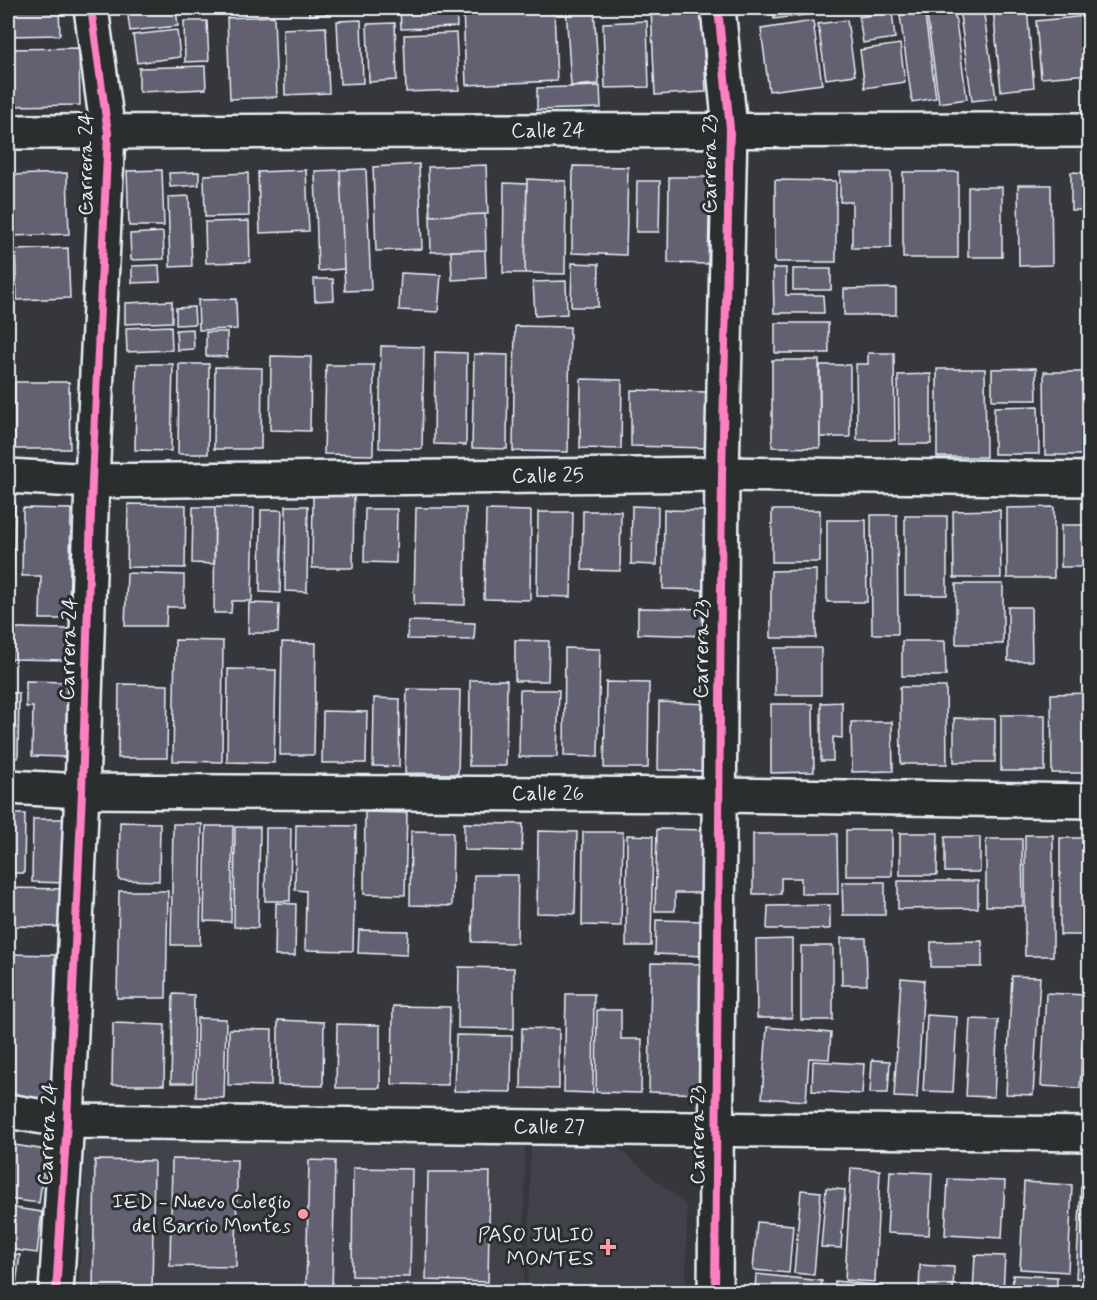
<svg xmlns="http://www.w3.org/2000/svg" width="1097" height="1300" font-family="Mynerve,sans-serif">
<rect width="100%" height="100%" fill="#35373c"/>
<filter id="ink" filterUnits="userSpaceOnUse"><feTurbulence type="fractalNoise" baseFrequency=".0167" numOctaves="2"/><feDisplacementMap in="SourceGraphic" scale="12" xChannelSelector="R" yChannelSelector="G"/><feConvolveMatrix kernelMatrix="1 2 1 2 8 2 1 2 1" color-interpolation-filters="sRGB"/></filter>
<g filter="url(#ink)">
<path fill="#43434c" d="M86,1130l439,5 -1,157h-445z
M531,1134l76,5 80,67 -1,86 -158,-4z"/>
<path fill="#636072" stroke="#e8f1f8" stroke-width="1.5" d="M8,8h51l1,27 -52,1z
M127,8h49l2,18 -48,5z
M309,8h17l1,6 -18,1z
M331,8h25v2h-25z
M400,8h56l1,19 -56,2z
M463,8h91l3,73 -91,4z
M566,8h28l5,76 -28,2z
M651,8h51l4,84 -51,3z
M773,8h61l1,3 -61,8z
M858,8h31l-30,3z
M899,8h25l12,90 -24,4z
M926,8h28l13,91 -28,4z
M959,8h24l13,90 -24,3z
M993,8h34l7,79 -33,4z
M892,12l3,26 -32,5 -4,-26z
M274,16l3,81 -47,2 -3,-81z
M1086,16l4,58 -49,4 -5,-57z
M361,20l2,63 -23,1 -3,-63z
M847,20l8,55 -29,4 -8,-55z
M184,21h23l2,40 -24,1z
M647,21l2,66 -44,1 -2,-65z
M813,21l9,63 -53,7 -8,-62z
M395,23l2,57 -28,2 -2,-58z
M326,27l3,66 -44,2 -2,-66z
M177,30l3,27 -43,6 -4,-28z
M456,33l3,57 -53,2 -2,-57z
M900,44l5,38 -40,6 -5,-38z
M79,48l1,57 -72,1v-57z
M205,66l1,23 -67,3v-24z
M600,86l1,22 -64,2v-22z
M419,164l3,85 -46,2 -3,-84z
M486,165l2,49 -58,2 -2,-49z
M573,166l55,1 -2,88 -54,-2z
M366,169l5,121 -26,1 -5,-121z
M162,170l2,56h-35l-2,-55z
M306,170l3,61 -49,2 -2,-61z
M340,170l4,99 -26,2 -3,-100z
M199,172v13l-29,2 -1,-14z
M840,172h51v76h-39v-46h-12z
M903,172h55v86h-55z
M1071,172l19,1v37h-19z
M67,173l2,61 -57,2 -1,-61z
M248,173l1,43 -44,1 -1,-42z
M669,177h41l-2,87 -40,-1z
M527,179l39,2 -1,93 -40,-1z
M775,180l61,1v81h-61z
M637,181h23l-1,51h-23z
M504,183l23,1 -2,89h-22z
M1018,185h33l1,80 -33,1z
M968,187h34v70h-34z
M189,196l3,70 -22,1 -2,-70z
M485,214l1,36 -55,2 -1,-36z
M249,221l1,41 -44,1 -1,-41z
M163,232l1,27 -33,1 -1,-26z
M68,248l2,50 -53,2 -2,-50z
M485,250l1,28 -34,2 -1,-29z
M572,263l27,1 -1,43h-27z
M159,265l1,17 -28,1v-17z
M773,268h13v27h37l1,18h-50z
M793,269h38v21h-38z
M401,273l40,2 -3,37 -39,-2z
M314,279h19l1,21 -19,1z
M566,281l1,33 -32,2 -2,-34z
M896,288v27h-52v-26z
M236,299l1,30 -38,1 -1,-30z
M172,301v21l-47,2v-21z
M194,307l1,17 -19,1v-17z
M775,323h53l1,30h-54z
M171,326l1,24 -45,2 -1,-24z
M515,326l55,1 -2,125 -55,-1z
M193,329l1,20 -17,1 -1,-20z
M206,332h21v25l-21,-1z
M381,346l43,1 -2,102 -43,-1z
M435,352l32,1 -1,92 -32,-1z
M868,353h26l1,87h-38l-1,-76h12z
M474,354l34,1 -1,94 -35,-1z
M271,356l40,1 -1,74 -40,-1z
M772,360h47l1,88 -48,-1z
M137,364h36l-2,87 -36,-1z
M179,364h30l-1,90h-30z
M326,365h48l-1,90 -49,-1z
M820,365h30v72h-30z
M215,367l47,1 -1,81h-47z
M1036,368l1,32h-45v-31z
M937,369h48l1,88h-49z
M1044,372h39l1,83h-39z
M931,374v70h-32l-1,-69z
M581,379l41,1 -1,69 -41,-1z
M15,382h54l1,67h-55z
M631,390l77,2v56l-77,-2z
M1038,406l1,48h-45v-47z
M313,496h41l-1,72h-41z
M8,500l7,1 -2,101h-5z
M128,504l58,1 -1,63 -58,-1z
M286,506h22l-1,86 -22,-1z
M632,506l26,1 -1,58 -26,-1z
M193,507h22l-1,57 -22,-1z
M215,507l39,1 -2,93h-20l-1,12h-17z
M1054,507v71h-47v-70z
M23,508l48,1 -2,110h-29l1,-43h-19z
M416,508h50l-1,97 -51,-1z
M365,509h32l-1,54 -32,-1z
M261,510h21l-2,83 -20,-1z
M486,510l45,1 -1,89 -46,-1z
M664,510l49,1 -2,79 -48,-1z
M772,510h48v52h-48z
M1000,510l1,68h-47l-1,-67z
M583,511h38l-1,60 -38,-1z
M538,512h35l-2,85 -34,-1z
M871,515h26l1,119h-26z
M905,516h42v79h-42z
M827,520h39l1,82h-40z
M1061,525h29v42h-29z
M816,570v68h-45v-67z
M127,573l57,2v32h-17l-1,19h-41z
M956,584h47v60h-47z
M249,603l30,1 -1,29h-30z
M1008,607h23l1,54h-24z
M638,608l70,1 -1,27 -69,-2z
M408,621l67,2 -1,17 -67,-1z
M12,628l56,1 -1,31 -56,-1z
M175,640l48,1 -1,121 -49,-1z
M515,640l34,1 -1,40h-33z
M902,641h43l1,35h-44z
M282,642l34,1 -2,112h-34z
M565,648l35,1 -2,108 -34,-1z
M775,648h46v47h-46z
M228,669l48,1 -2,93 -47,-1z
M470,680h37l-1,86h-37z
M26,681l41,1 -1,75 -34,-1 1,-49h-7z
M606,682l43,1 -1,85h-44z
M119,684l49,1 -1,73h-49z
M900,687h46l1,77h-46z
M407,689l53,1 -2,84 -53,-1z
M520,690h39l-2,67h-38z
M8,693h11l-1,65 -10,-1z
M1090,693v80h-38l-1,-79z
M374,698l26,1 -1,68 -26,-1z
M659,702l50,2 -2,67 -49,-1z
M842,702v36l-9,-1v24h-12v-58z
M771,704h42l1,68 -43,1z
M323,711l44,1 -1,51h-44z
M1001,715h44v56h-44z
M954,718l41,1v43h-41z
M851,722h41l1,49 -41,1z
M365,812l42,1 -2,82 -41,-1z
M8,814h17l-1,59h-16z
M33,819h35l-1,64 -35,-1z
M120,822l40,1 -1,58 -40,-1z
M464,823l59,1 -1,27 -58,-1z
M173,824h29l-2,121h-29z
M296,825l60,1 -3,125 -48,-1 1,-59 -11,-1z
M206,826h27l-2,96 -27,-1z
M235,827h25l-2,101 -24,-1z
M266,828h25l-1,73h-25z
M657,829l54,1 -1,63h-35v18h-20z
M846,830h46v46h-46z
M411,831l42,1 -1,74 -42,-1z
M538,831l39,1 -2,82 -38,-1z
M583,832h40l-2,94 -39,-1z
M900,833h38l-1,42h-37z
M753,834h84l1,60h-37v-16h-20v16h-28z
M627,835l26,1 -2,110h-25z
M1025,835h28v121h-28z
M945,837h35v35h-35z
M1060,838h30v97h-30z
M986,839h36l1,67h-37z
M474,875h44l-1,68 -45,-1z
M898,881h80v27l-80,1z
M842,882h43v33h-42z
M8,888l60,1v38l-60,-1z
M119,891h49l-2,107h-49z
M276,903l20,1 -1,52h-20z
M830,905v24h-63l1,-23z
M656,920l49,1 -1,35 -49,-2z
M359,930l49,1 -1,24 -49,-2z
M841,938h25l1,47h-25z
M792,939v79h-35l-1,-78z
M982,941v26h-51v-25z
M801,946h32v74h-32z
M8,954l47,1 -2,143 -45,-1z
M651,963l54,1 -2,130 -54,-2z
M459,967l55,1v61l-56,-1z
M1012,976l28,1 -7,118 -27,-1z
M901,978l23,2 -7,118 -23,-1z
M1046,993l39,2 -5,93 -39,-2z
M173,994l21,1 -1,88h-22z
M566,994h28l-1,99 -29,-1z
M393,1006l57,1 -2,78 -56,-1z
M597,1010h24v29h21l-1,54 -45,-1z
M927,1015l30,2 -4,75 -30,-1z
M197,1018l29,1 -2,79 -28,-1z
M970,1019l28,1 -4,77 -28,-1z
M278,1020l46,2 -1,64 -45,-1z
M113,1023l52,2 -1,60h-52z
M337,1024l43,1v63h-44z
M767,1027l64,6 -2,26 -20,-1 -3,43 -44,-3z
M522,1028l37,1v60l-38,-1z
M229,1029l43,1 -1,56 -43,-1z
M456,1035l56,1 -1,56 -57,-1z
M872,1060l18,1 -2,32h-18z
M813,1061l51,3 -2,30 -50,-3z
M8,1144l38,6 -7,53 -31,-4z
M172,1159l65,1 -1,107 -66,-1z
M95,1160l59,1 -2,131h-59z
M309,1160l26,1 -3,131h-26z
M353,1168l59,1 -2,108 -58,-1z
M851,1168l29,2 -5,112 -30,-2z
M890,1171l42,2 -3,62 -42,-2z
M428,1172h62l-2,110 -62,-2z
M948,1179l57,2 -3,57 -57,-3z
M1024,1182l48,3 -4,87 -48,-3z
M1081,1186h9v93l-14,-1z
M826,1188l19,2 -4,58 -20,-1z
M801,1190l20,2 -7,83 -20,-2z
M8,1207l34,5 -5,41 -29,-4z
M757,1222l36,3 -4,48 -36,-3z
M8,1254l12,1 -5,37h-7z
M975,1255l30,1 -2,36h-30z
M920,1265l34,2 -1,25h-34z
M756,1274l66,7 -2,11h-65z
M1013,1275l44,2v15h-45z
M835,1281l48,5 -1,6h-48z"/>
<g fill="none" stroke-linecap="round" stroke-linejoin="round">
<g stroke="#e8f1f8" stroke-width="38">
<g id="minor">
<path id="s1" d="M8,476l84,5 630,-7 368,5"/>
<path id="s2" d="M8,787l74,4 637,4 371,6"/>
<path id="s3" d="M8,1111l59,10 1023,13"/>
<path d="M56,1292l11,-171 15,-330 10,-310 16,-348 -17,-125"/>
<path d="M715,1292l7,-818 8,-345 -12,-121"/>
</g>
</g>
<g stroke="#e8f1f8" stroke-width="38">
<g id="tertiary">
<path id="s4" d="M8,132l1082,-2"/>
</g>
</g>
<use href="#minor" stroke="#2a2d2e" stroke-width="33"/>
<use href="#tertiary" stroke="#2a2d2e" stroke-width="33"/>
<g stroke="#2a2d2e" stroke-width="11">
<path id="cycleway" d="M56,1292l11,-171 15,-330 10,-310 16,-348 -17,-125
M715,1292l7,-818 8,-345 -12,-121"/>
</g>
<use href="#cycleway" stroke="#ff80c0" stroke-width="8"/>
</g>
</g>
<g fill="#ff9aa2" stroke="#2a2d2e" stroke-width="2">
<circle cx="303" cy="1214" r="6"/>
<path d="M605 1238h6v6h6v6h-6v6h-6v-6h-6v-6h6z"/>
</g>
<g text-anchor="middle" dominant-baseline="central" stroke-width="6" stroke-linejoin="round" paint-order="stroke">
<g font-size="21" fill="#e8f1f8" stroke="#2a2d2e">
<text stroke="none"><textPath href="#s4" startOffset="540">Calle 24</textPath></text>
<text transform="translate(86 164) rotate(-90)">Carrera 24</text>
<text transform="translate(710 164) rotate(-90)">Carrera 23</text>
<text stroke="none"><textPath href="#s1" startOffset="540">Calle 25</textPath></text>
<text transform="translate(69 649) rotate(-88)">Carrera 24</text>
<text transform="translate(702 649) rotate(-89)">Carrera 23</text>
<text stroke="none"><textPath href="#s2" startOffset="540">Calle 26</textPath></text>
<text stroke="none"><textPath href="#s3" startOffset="542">Calle 27</textPath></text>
<text transform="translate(48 1134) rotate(-87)">Carrera 24</text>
<text transform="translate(698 1135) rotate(-90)">Carrera 23</text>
</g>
<g font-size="21" fill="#e8f1f8" stroke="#2a2d2e" text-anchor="end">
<text x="291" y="1202">IED - Nuevo Colegio<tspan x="291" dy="24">del Barrio Montes</tspan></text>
<text x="594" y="1235">PASO JULIO<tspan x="594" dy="24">MONTES</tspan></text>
</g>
</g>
<rect width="1097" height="1300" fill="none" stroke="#2a2d2e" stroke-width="30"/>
<rect x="15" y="15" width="1067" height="1270" fill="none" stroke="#e8f1f8" stroke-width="2" filter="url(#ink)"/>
</svg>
